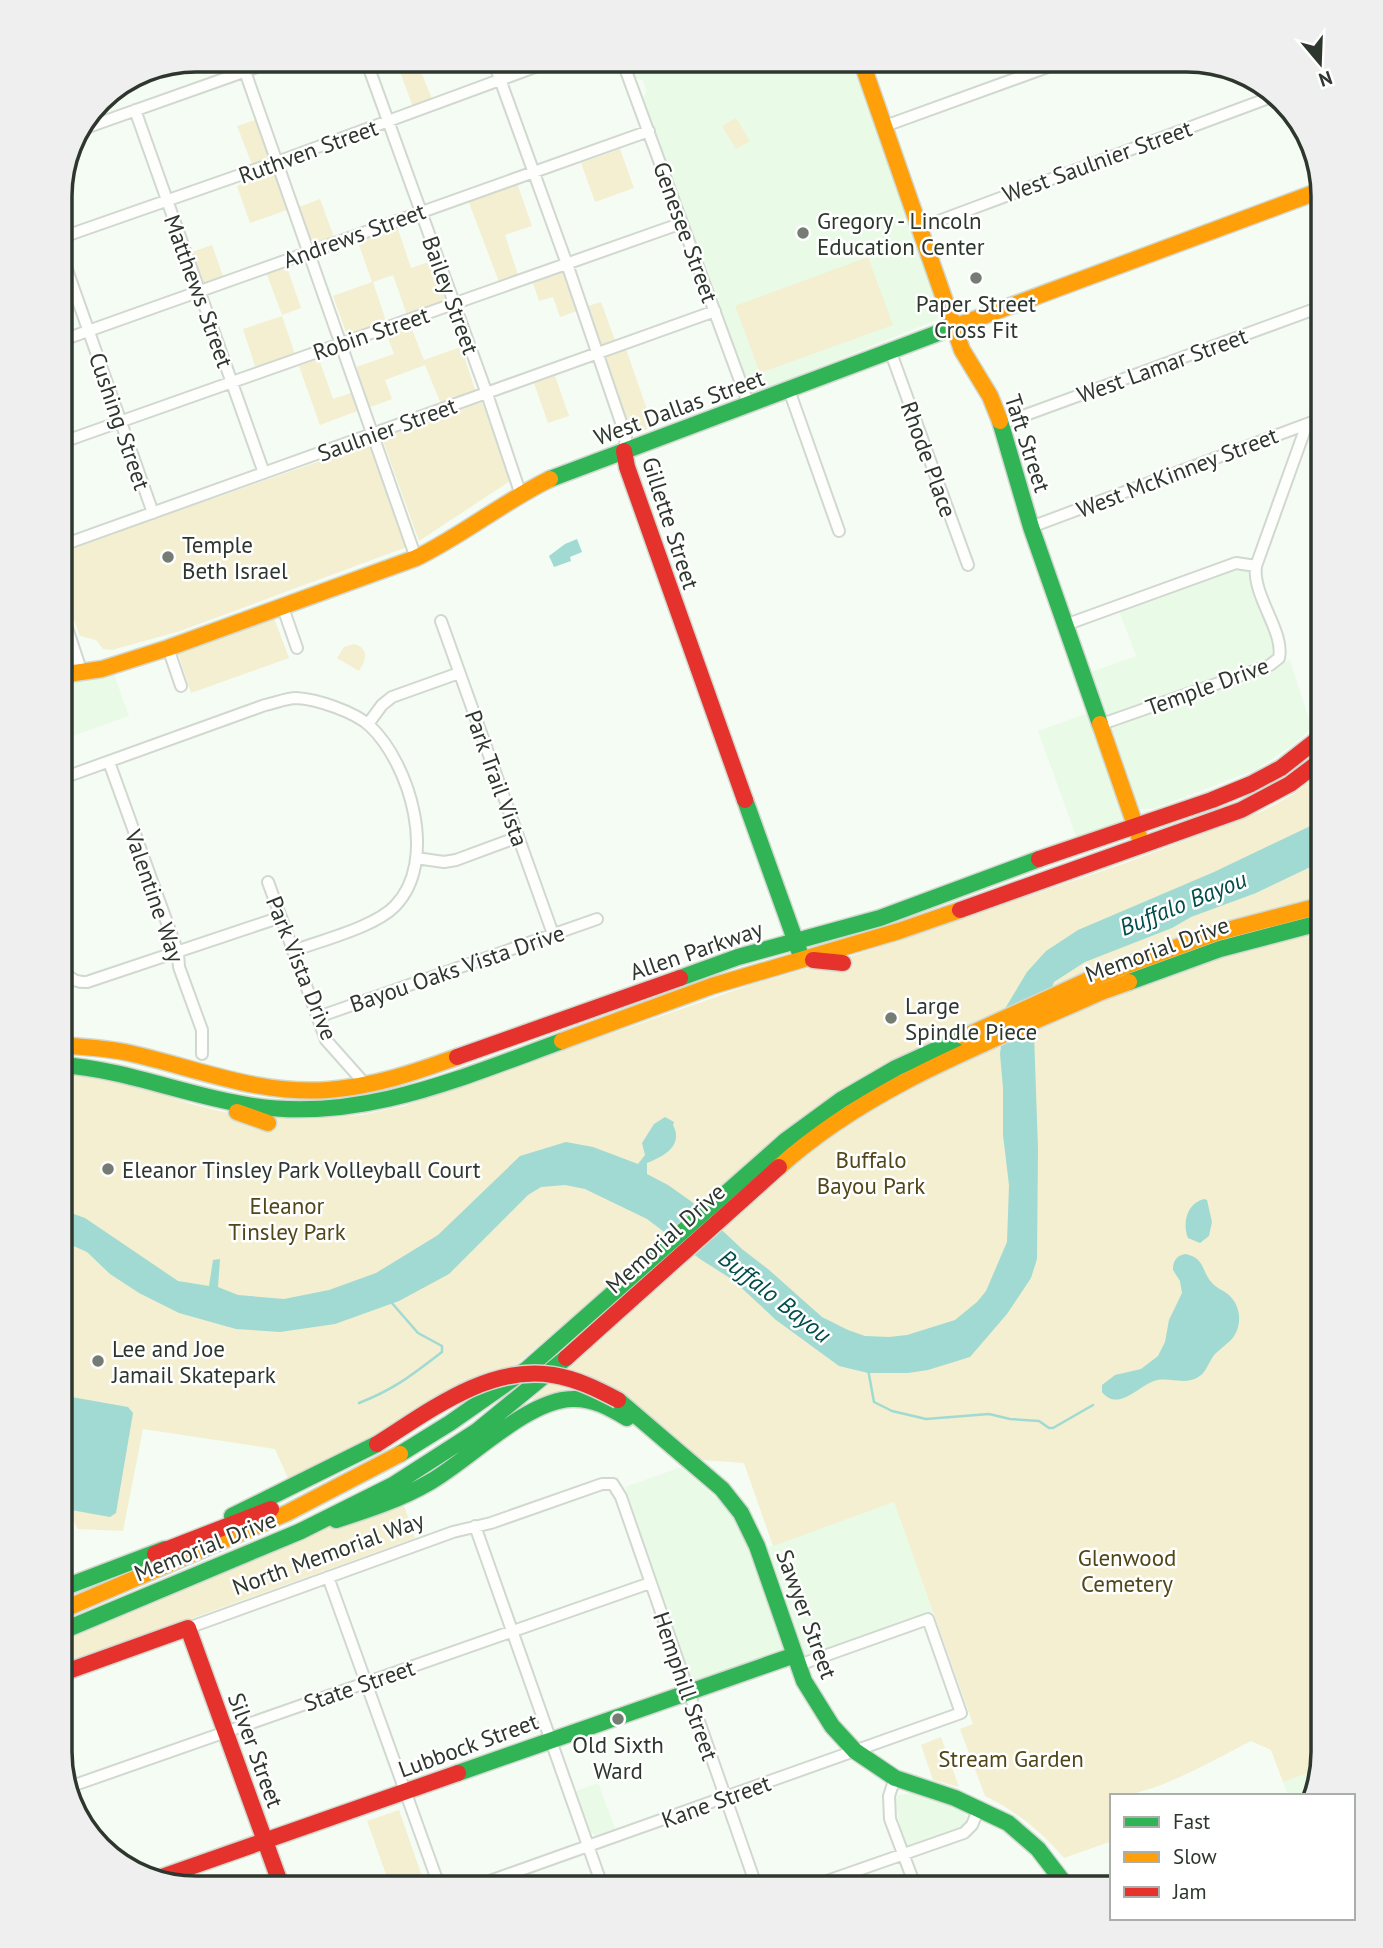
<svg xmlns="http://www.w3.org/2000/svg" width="1383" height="1948" font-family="'PT Sans',sans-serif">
<rect width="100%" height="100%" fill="#f5fcf4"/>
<path fill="#e9fbe7" d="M628,60h225l89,258 -183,73h-8l-108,-290 -1,-3 5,-6 -4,-11 -9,-4z
M1241,566l7,4 28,80 -1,5 -159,59h-9l-16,-42 45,-16 -17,-45z
M1290,660l22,68 -19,17 -38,25 -102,39h-14l-27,-79 2,-5z
M114,674l15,42 -67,24 -2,-6v-52z
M1088,713l39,107 -50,19 -39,-108z
M681,1467l44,39 14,19 13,28 33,97 -92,33 -68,-196z
M894,1502l40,112 -128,44 -38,-111z
M1319,1769l-7,27h-24l-5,-14z
M598,1783l18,48 -19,5 -7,-4 -14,-41z
M911,1793l51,17 5,7 -3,10 -51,19 -6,-1 -6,-13 -6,-32 3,-5z"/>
<path fill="#f3efd0" d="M638,60h43l-1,4 -25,7 -13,-2z
M417,62l15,37 -19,8 -14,-38z
M736,118l14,23 -14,8 -14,-23z
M258,119l13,42 -18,6 -16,-41z
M620,149l14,39 -39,14 -14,-39z
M276,171l14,38 -40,14 -13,-37z
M517,183l15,43 -27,9 13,40 -19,7 -31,-82z
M320,199l14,38 -22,8 -13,-38z
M397,226l14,42 21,-7 13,39 -38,15 -14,-40 -20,7 13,39 -39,14 -14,-39 39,-14 -15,-43z
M212,245l11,31 -20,8 -11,-32z
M868,257l25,68 -133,48 -25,-67z
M286,265l15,43 -19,7 -16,-43z
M564,272l13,39 -17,6 -7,-20 -14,4 -6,-18z
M601,302l14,38 -13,5 -14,-39z
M282,316l13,38 -39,15 -13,-40z
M411,327l13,33 37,-13 15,45 -35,12 -16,-39 -40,15 7,19 -22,8 -14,-40 38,-13 -7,-19z
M626,349l27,78 -19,6 -9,-17 -20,-59z
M319,359l14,40 21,-7 6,18 -40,15 -21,-59z
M555,376l14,40 -21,7 -14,-40z
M482,402l28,79 -91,60 -37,-103z
M372,443l35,104 -227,84 -68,19 -9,-1 -7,-9 -16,-4 -20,-53v-31z
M274,618l15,40 -98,35 -13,-40z
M354,644c16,5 12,16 5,27l-22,-13 7,-11z
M1323,771v982l-4,16 -36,13 -12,-32 -20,-9c-38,19 -97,55 -139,55v45l-48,17c-22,-26 -48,-47 -79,-62l-25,-67 13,-5 -79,-222 -121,44 -29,-83 -42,-3 -59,-46 -56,-22 -20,-1 -32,11 -3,-3 134,-119 -22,-24 -134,114c-52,8 -91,40 -135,66 -27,17 -56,31 -85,47l-15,-34 -132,-20 -20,102 -45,-2 -7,-12 -11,-3v-440l43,4 38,9 50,17 50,12 16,-2 40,5 26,-1 38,-3 43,-9 349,-122 101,-29 269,-91 140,-53 29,-16z
M402,1500l13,38 -355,128v-26l278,-117z
M941,1737l18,50 -26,-7 -12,-35z
M399,1810l27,78h-35l-24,-67z"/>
<path fill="#a0dad3" d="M577,539l5,13 -12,5 1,4 -17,6 -5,-11 16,-12z
M1323,820v41l-67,32 -65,24 -19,11 -87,34 -31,20 -20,52 4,115 -1,110 -6,19 -24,36 -37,43 -42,13 -20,3h-40l-29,-7 -63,-46 -43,-40 -33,-21 -53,-40 -62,-30 -20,-4 -24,2 -13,8 -79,79 -50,27 -64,23 -55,8 -44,-3 -57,-16 -40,-20 -29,-19 -23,-22 -27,-12v-31l25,9 93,63 31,5 4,-26 7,-1 -2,28 20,8 46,4 45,-9 47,-17 62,-38 82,-79 46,-14 27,5 45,17 7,-9 -3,-12 12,-19 11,-7 9,5 -1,3c11,21 -10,32 -26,38v11l21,11 24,17 50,47 26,20 54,48 26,13 17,6 24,1 18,-2 48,-15 22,-18 9,-11 21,-49 2,-57 -6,-50v-47l-3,-34 6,-47 21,-35 19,-21 32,-21 136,-58z
M1204,1199l3,1 5,22 -3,14 -9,7 -12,-5c-6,-15 -1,-35 16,-39z
M1185,1254c21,4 16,18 28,30 5,5 12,7 17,12 12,12 12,32 1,44 -5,5 -11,9 -16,14 -9,11 -8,22 -24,26 -12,3 -25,-3 -37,1 -17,6 -36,31 -52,11v-7l13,-10 26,-6 17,-13 7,-14 4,-22 13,-27 -2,-12 -7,-11c0,-9 3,-14 12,-16z
M60,1395l68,12 5,6 -17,100 -6,4 -50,-9z"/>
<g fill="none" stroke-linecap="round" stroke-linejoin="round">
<path stroke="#a0dad3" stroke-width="2.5" d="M868,1369l6,33 18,9 34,8 63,-5 21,5 29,2 10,7h4l40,-23
M359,1403c36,-14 53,-28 83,-51v-6l-24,-13 -27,-31"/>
<g stroke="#d1d8d0" stroke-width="14">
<path id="street" d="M241,60l175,498
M366,60l121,334 33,98
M493,60l74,204 59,173 -2,14
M622,60l127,345
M135,110l129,363
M885,126l182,-66
M77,131l200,-71
M920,228l354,-132
M60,238l217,-76 277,-102
M60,250l93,263
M60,341l589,-210
M891,353l77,212
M789,390l50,141
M1001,424l322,-118
M60,443l622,-220
M1031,527l292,-109
M60,546l655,-235
M282,605l15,43
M60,607l22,66
M441,621l112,313
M1065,625l171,-62 20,3
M168,648l13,38
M368,724l14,-19 10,-8 67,-24
M1099,725l171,-60 9,-7c6,-26 -27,-62 -23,-92l51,-142
M109,762l69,191 1,14 23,63v24
M60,779l205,-74c10,-2 22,-7 31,-7 21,1 59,14 74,28 40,38 69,135 25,180 -20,21 -73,34 -102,45
M416,858l28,4 12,-2 62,-23
M268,882l58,158 40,45
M60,960c5,14 11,23 27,22l194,-65
M318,1017l279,-98
M475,1526l128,362
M328,1577l112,311
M188,1628l265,-96 38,-9 111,-39h11l8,13 136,391
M895,1778l-6,18 1,23 26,69
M69,1787l581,-204
M470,1888l491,-175 -33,-94 -129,46
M807,1888l157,-55 8,-8 7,-17"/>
</g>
<g stroke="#d1d8d0" stroke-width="19">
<path id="fast" d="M1000,421l31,106 69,197
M550,479l404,-152
M745,800l57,159
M680,978l58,-21 142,-39 159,-59
M1129,982l91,-33 103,-27
M60,1065c65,4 124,30 187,40 111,19 213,-27 315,-64
M618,1400l104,89 19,24 16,33 47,135 28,45 23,25 40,27 60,20 53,25 30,26 30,39
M400,1454l50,-31 77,-54 258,-228 56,-41 55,-32 68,-31
M232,1516l145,-72
M336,1520c32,-10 65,-21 94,-38 40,-23 97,-82 142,-83 21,-1 38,9 55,19
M60,1589l105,-40
M60,1632l241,-101 92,-46 84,-54 89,-73
M458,1773l337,-118"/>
</g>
<g stroke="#d1d8d0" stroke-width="19">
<path id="slow" d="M861,60l101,290 28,46 10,25
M954,327l368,-137
M60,675l42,-6 66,-21 248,-90c47,-23 87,-56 134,-79
M1100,724l42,121
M964,1037l131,-60 121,-44 107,-28
M562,1041l150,-55 187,-55 61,-21
M60,1045c23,2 47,3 69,8 67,15 129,42 199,37 47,-4 85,-17 129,-33
M237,1112l31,11
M779,1167c91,-82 211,-125 322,-175l28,-10
M60,1611l227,-98 113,-59"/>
</g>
<g stroke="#d1d8d0" stroke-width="19">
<path id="jam" d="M624,451l3,16 118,333
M1039,859l173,-59 39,-16 30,-16 42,-33
M960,910l281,-100 49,-26 33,-25
M813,960l30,3
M457,1057l223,-79
M566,1358l213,-191
M155,1554l116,-45
M60,1674l128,-46 94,260
M156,1879l302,-106"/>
</g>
<use href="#street" stroke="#fefffd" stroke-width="10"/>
<use href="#fast" stroke="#30b455" stroke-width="16"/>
<use href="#slow" stroke="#ff9f0a" stroke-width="16"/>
<use href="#jam" stroke="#e5322d" stroke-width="16"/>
<g stroke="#d1d8d0" stroke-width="19" stroke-linecap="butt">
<path id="jam-bridge" d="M377,1444c51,-32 112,-80 176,-69 24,4 44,14 65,25"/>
</g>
<use href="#jam-bridge" stroke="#e5322d" stroke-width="16"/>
</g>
<g fill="#747c73" stroke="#fff" stroke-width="2.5">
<circle cx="803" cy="233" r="7"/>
<circle cx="976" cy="278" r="7"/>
<circle cx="168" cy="557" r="7"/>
<circle cx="891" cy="1018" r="7"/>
<circle cx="108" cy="1169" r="7"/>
<circle cx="98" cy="1361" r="7"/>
<circle cx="618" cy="1719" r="7"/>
</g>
<g text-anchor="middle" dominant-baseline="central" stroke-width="5" stroke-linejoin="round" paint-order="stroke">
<g font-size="23" fill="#2e372e" stroke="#fff">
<text transform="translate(308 151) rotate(-20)">Ruthven Street</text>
<text transform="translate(1097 161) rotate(-20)">West Saulnier Street</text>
<text transform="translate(686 232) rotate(70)">Genesee Street</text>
<text transform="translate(354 235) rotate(-20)">Andrews Street</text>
<text transform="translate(199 291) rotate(70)">Matthews Street</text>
<text transform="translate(451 295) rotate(70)">Bailey Street</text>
<text transform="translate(371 333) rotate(-19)">Robin Street</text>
<text transform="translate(1162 365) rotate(-20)">West Lamar Street</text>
<text transform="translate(679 407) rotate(-20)">West Dallas Street</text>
<text transform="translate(120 421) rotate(71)">Cushing Street</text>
<text transform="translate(387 429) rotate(-20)">Saulnier Street</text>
<text transform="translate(1028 443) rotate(72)">Taft Street</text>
<text transform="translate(929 459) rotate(70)">Rhode Place</text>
<text transform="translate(1177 472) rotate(-21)">West McKinney Street</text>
<text transform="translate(671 523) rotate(72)">Gillette Street</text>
<text transform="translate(1207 686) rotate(-20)">Temple Drive</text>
<text transform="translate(497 778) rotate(70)">Park Trail Vista</text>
<text transform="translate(155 896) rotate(71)">Valentine Way</text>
<text transform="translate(1157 949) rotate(-20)">Memorial Drive</text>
<text transform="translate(696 950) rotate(-19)">Allen Parkway</text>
<text transform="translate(302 968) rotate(68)">Park Vista Drive</text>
<text transform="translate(457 968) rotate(-19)">Bayou Oaks Vista Drive</text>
<text transform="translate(665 1238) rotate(-42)">Memorial Drive</text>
<text transform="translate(205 1546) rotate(-22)">Memorial Drive</text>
<text transform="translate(328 1553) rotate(-20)">North Memorial Way</text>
<text transform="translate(807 1614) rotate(70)">Sawyer Street</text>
<text transform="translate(359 1685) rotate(-19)">State Street</text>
<text transform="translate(686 1686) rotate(71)">Hemphill Street</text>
<text transform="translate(468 1745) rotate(-20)">Lubbock Street</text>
<text transform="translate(256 1750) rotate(70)">Silver Street</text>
<text transform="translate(716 1801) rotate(-20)">Kane Street</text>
</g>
<g font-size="23" fill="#2e372e" stroke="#fff" text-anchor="start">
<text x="817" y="220">Gregory - Lincoln<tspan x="817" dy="26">Education Center</tspan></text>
<text x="976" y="303" text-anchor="middle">Paper Street<tspan x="976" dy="26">Cross Fit</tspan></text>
<text x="182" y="544">Temple<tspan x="182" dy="26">Beth Israel</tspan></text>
<text x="905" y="1005">Large<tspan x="905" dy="26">Spindle Piece</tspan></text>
<text x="122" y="1169">Eleanor Tinsley Park Volleyball Court</text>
<text x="112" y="1348">Lee and Joe<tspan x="112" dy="26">Jamail Skatepark</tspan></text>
<text x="618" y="1744" text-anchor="middle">Old Sixth<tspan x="618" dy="26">Ward</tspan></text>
</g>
<g font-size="23" fill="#514617" stroke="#fff">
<text x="871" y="1159">Buffalo<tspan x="871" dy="26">Bayou Park</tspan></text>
<text x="287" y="1205">Eleanor<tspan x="287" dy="26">Tinsley Park</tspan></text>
<text x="1127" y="1557">Glenwood<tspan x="1127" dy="26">Cemetery</tspan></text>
<text x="1011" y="1758">Stream Garden</text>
</g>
<g font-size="24" font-style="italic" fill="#004d49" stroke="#fff">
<text transform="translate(1183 903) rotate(-22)">Buffalo Bayou</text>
<text transform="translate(775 1296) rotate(38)">Buffalo Bayou</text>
</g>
</g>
<path d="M0 0H1383V1948H0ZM196 72H1187A124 124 0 0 1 1311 196V1752A124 124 0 0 1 1187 1876H196A124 124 0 0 1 72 1752V196A124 124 0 0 1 196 72Z" fill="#eeefee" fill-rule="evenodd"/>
<path fill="none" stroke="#2e372e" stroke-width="3.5" d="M196 72H1187A124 124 0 0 1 1311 196V1752A124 124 0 0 1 1187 1876H196A124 124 0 0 1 72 1752V196A124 124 0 0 1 196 72Z"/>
<rect x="1110" y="1794" width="245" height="126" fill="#ffffff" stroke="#abafab" stroke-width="2"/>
<rect x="1124" y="1817" width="35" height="10" fill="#30b455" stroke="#abafab" stroke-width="2"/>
<text x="1173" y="1829" font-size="21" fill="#2e372e">Fast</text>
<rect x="1124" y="1852" width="35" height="10" fill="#ff9f0a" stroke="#abafab" stroke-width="2"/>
<text x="1173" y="1864" font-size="21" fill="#2e372e">Slow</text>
<rect x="1124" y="1887" width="35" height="10" fill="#e5322d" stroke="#abafab" stroke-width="2"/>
<text x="1173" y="1899" font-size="21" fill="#2e372e">Jam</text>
<g transform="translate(1320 63) rotate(161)" stroke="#ffffff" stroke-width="5" paint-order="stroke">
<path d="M0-5L12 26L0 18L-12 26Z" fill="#2e372e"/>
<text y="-10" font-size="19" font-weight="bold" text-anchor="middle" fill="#2e372e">N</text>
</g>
</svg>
